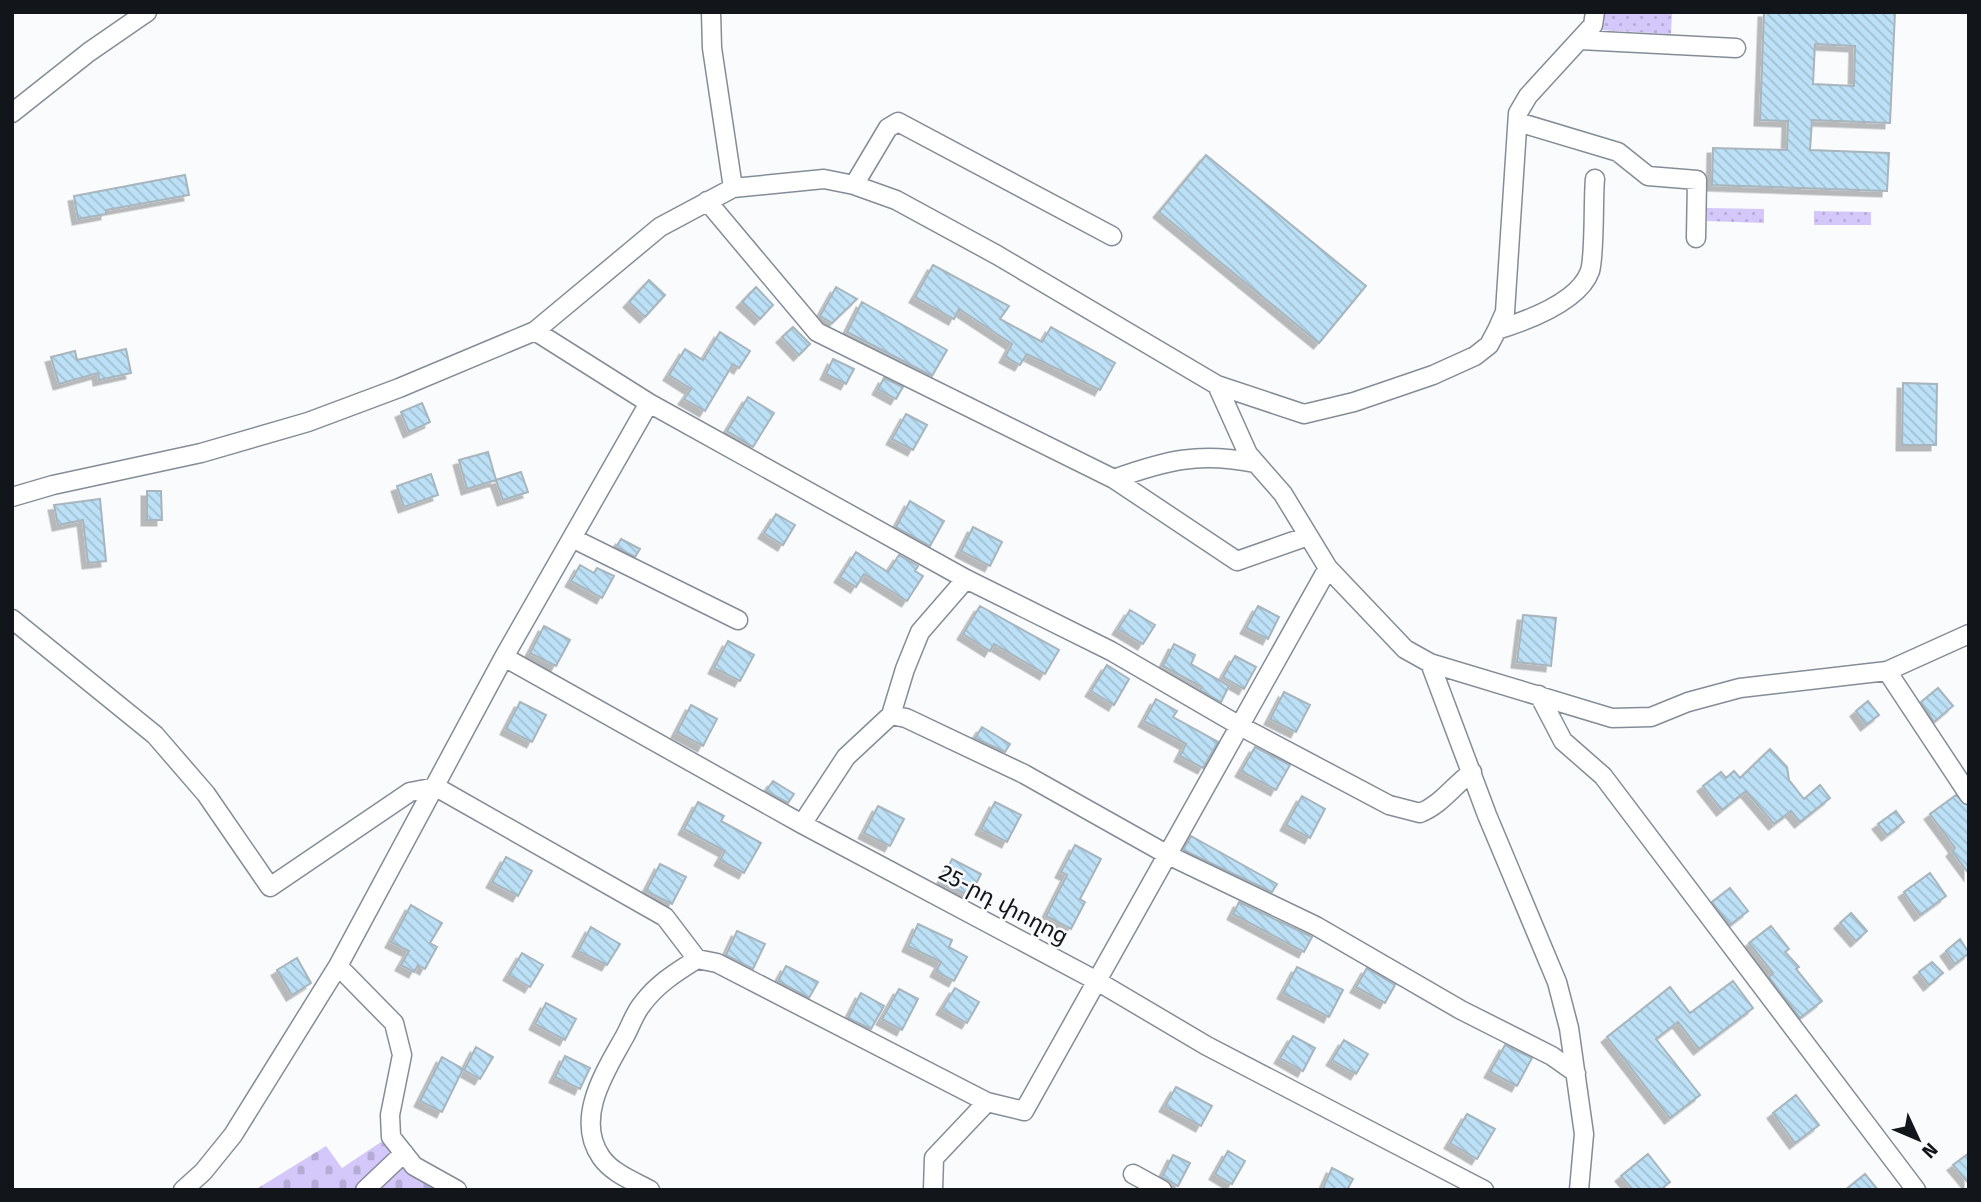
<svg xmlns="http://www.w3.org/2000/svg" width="1981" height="1202" font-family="'Fira Sans','Noto Sans Armenian',sans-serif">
<defs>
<pattern id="grass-dots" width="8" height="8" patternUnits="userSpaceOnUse" patternTransform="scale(1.75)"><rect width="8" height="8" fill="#d4c8fa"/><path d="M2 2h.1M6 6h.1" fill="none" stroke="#b5abd6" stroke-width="1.8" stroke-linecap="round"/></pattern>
<pattern id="cemetery-stones" width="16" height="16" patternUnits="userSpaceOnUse" patternTransform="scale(1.75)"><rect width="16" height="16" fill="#d4c8fa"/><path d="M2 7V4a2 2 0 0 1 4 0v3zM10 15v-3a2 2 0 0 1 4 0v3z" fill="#b5abd6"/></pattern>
<pattern id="building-back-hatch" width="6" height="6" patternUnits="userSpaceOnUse" patternTransform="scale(1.75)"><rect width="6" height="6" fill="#bce0f6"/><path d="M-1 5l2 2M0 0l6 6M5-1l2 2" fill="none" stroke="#a1bfd2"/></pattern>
<filter id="shadow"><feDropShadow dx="-5.5" dy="5.5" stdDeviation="0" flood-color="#0004"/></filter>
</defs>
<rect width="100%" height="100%" fill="#f9fbfd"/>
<path fill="url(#grass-dots)" d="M1601,12h71l-1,22 -72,-4z
M1707,208l57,1v14l-57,-2z
M1814,211l57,1v13h-57z"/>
<path fill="url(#cemetery-stones)" d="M381,1142l54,47 8,1h-188l71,-44 16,22z"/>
<path fill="url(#building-back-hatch)" stroke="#a8b5bd" stroke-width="2" fill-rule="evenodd" filter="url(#shadow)" d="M1764,12h131l-5,111 -78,-3 -2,30 79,3 -2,38 -175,-6 1,-37 74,2 1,-29 -28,-1zM1815,44l40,2 -1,40 -41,-2z
M1206,155l160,131 -47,57 -160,-131z
M185,175l4,20 -83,15v4l-28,5 -4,-23z
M933,265l76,41 -9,13 42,23 9,-15 64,36 -15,27 -73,-36 -7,11 -15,-8 7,-13 -53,-35 -5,10 -39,-22z
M649,280l16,15 -20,22 -16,-15z
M756,287l17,18 -13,14 -18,-17z
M836,287l21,12 -25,24 -12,-7z
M862,302l85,48 -15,26 -85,-44z
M793,327l17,17 -11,11 -17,-18z
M720,332l30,19 -11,17 -6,-4 -28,47 -21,-12 7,-10 -22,-14 16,-26 18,11z
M126,349l5,24 -32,7 -1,-7 -39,11 -8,-27 24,-6 2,9z
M833,359l21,10 -8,15 -20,-10z
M884,378l19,9 -7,12 -18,-10z
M1903,383l34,1 -1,61h-34z
M748,397l26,16 -21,34 -26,-16z
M422,403l8,19 -21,10 -8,-20z
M906,414l21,11 -14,25 -21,-11z
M488,452l8,28 -29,9 -8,-29z
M521,472l7,20 -25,8 -7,-20z
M431,474l7,21 -34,12 -7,-21z
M147,491h14l1,29h-15z
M100,499l6,62 -18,2 -5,-43 -25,5 -4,-20z
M910,501l34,20 -14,25 -34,-19z
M776,514l19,11 -12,20 -19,-12z
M973,527l29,15 -12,24 -29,-15z
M621,539l19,10 -5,8 -19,-10z
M856,552l32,20 11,-17 19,11 -3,5 8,5 -16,25 -43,-27 -8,13 -16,-10z
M580,565l14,8 3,-5 17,8 -12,22 -31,-17z
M980,606l79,44 -14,24 -51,-30 -4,7 -27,-17z
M1258,606l21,11 -11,22 -22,-11z
M1130,610l25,15 -12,19 -25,-15z
M1523,615l33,3 -5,48 -34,-4z
M544,626l26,14 -14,26 -26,-13z
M728,641l26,14 -14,26 -26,-13z
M1174,644l21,11 -4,9 38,22 -8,16 -21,-12 2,-3 -39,-21z
M1235,656l21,11 -12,22 -21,-12z
M1107,665l22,14 -15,26 -23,-14z
M1938,688l15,18 -19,16 -13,-20z
M1284,692l26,13 -14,27 -26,-13z
M1156,699l21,12 -4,6 45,25 -15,26 -23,-12 6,-12 -42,-23z
M1868,701l11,14 -13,10 -10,-14z
M520,702l26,13 -14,27 -26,-13z
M691,705l26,14 -14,27 -26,-14z
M982,727l28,17 -5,8 -30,-14z
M1255,747l35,18 -14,25 -35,-19z
M1770,749l17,18 2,13 15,19 16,-14 10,13 -30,24 -9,-11 -17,13 -28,-33 -24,19 -19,-24 18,-14 5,6 8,-7 6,7z
M773,781l21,13 -6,9 -22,-12z
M1956,795l13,11v68l-17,-23 3,-3 -25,-34z
M1302,796l23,13 -15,29 -24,-13z
M698,802l26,14 -3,5 40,22 -17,30 -24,-13 5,-9 -41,-22z
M995,802l26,13 -14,27 -26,-13z
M878,806l26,13 -14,27 -26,-13z
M1896,811l8,11 -17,13 -9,-11z
M1191,836l86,48 -5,8 -89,-42z
M1075,845l26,14 -21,40 5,3 -14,27 -25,-13 21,-41 -6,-3z
M506,857l26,14 -14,25 -26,-14z
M952,859l29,15 -11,22 -29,-14z
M660,864l26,13 -14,27 -26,-13z
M1930,873l16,23 -26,19 -16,-23z
M1730,888l18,23 -18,14 -18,-23z
M1239,902l73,35 -8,15 -71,-38z
M411,905l31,18 -12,20 7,4 -12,22 -7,-4 -4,7 -13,-7 8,-14 -18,-9z
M1851,913l16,18 -11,10 -16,-18z
M918,924l34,16 -3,7 18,10 -13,24 -18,-10 5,-9 -33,-16z
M1771,926l18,23 -4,3 14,15 -3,2 26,32 -22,17 -31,-41 4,-4 -24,-30z
M591,927l29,17 -13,21 -29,-14z
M737,931l28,13 -12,25 -27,-14z
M1960,939l9,14 -14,11 -9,-13z
M522,953l21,12 -13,22 -21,-12z
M297,958l14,25 -19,12 -15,-25z
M1932,962l11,11 -14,12 -10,-13z
M786,966l32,16 -9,16 -31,-17z
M1297,967l46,23 -14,27 -46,-24z
M1367,968l28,17 -10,18 -29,-16z
M1733,981l20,27 -54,41 -21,-27 -22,17 44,56 -30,23 -63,-81 63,-50 20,26z
M955,988l24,14 -12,21 -25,-14z
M899,989l19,10 -16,31 -20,-11z
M861,993l23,13 -13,23 -23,-11z
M546,1003l30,16 -11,21 -30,-16z
M1293,1036l22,12 -12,23 -23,-13z
M1344,1040l24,14 -12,20 -24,-14z
M1505,1045l27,13 -15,28 -27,-14z
M476,1047l17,10 -13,22 -16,-9z
M565,1056l25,12 -10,21 -25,-12z
M442,1057l21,12 -21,43 -22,-11z
M1176,1087l36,19 -11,20 -36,-20z
M1796,1095l23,30 -24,18 -22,-30z
M1467,1114l28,15 -18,30 -27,-16z
M1228,1151l17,10 -13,23 -17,-10z
M1969,1153v31l-16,-19z
M1648,1154l22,28 -10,8h-27l-12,-14z
M1173,1155l17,8 -12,23 -16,-9z
M1332,1168l21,11 -6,11h-25z
M1865,1174l13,16h-33z"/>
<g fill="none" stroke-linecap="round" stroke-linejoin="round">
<g stroke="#848d97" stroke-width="21">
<path id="minor" d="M711,12l1,36 21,140
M1580,40l156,8
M12,113l77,-61 58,-40
M1518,122l100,30 30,24 49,4 -1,58
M854,185l34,-57 10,-6 214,114
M707,201l110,131 297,147c53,-19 85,-27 141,-16
M1497,330c29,-9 82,-28 93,-59 5,-17 3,-72 5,-92
M535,331l114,72 317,176 145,72 129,75 149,79 31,8c21,-8 34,-28 52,-41
M1217,385l31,69 35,40 45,74 77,81 25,14 182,55 39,-1 37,-15 52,-14 147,-17 82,-37
M1114,479l123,82 71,-25
M12,497l41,-12 148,-32 107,-31 91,-34 136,-57 125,-104 73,-39 91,-9 30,6 42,15 101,55 220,130 87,29 50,-12 79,-27 42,-19 14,-11 8,-15 8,-18 13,-199 10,-17 65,-71 2,-13
M572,538l166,82
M12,619l143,116 51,59 64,93 140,-95 26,-5 229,130 32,42
M504,657l298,167 295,157 110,65 277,144
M1430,663l57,152 70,167 12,46 15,106 -5,56
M1887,671l82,124
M1539,695l24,46 40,35 313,414
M891,715l15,3 118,56 144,81 148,71 145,84 91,46 24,17
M802,824l44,-67 45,-42 14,-46 15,-37 46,-53
M338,966l56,57 8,32 -12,60 1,22 23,29 43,24
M1133,1174l29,16
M183,1190l20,-18 30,-37 105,-169 166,-309 145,-254
M365,1190l39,-37
M650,1190c-17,-9 -38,-17 -49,-33 -27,-39 5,-87 24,-121 6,-11 10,-24 18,-33 15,-20 34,-31 54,-44l20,4 270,139
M933,1190l1,-32 53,-56 37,9 304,-543"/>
</g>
<use href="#minor" stroke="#fff" stroke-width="18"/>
</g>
<g text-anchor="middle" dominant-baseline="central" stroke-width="5" stroke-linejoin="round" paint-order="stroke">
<g font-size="23" fill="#121519" stroke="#f9fbfd">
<text transform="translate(1004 904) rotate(28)">25-րդ փողոց</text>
</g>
</g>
<rect width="1981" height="1202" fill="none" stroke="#121519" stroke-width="28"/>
<g transform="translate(1918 1139) rotate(134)" stroke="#f9fbfd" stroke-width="5" paint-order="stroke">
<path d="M0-5L12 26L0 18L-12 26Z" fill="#121519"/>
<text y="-10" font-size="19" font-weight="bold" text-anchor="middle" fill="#121519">N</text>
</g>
</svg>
